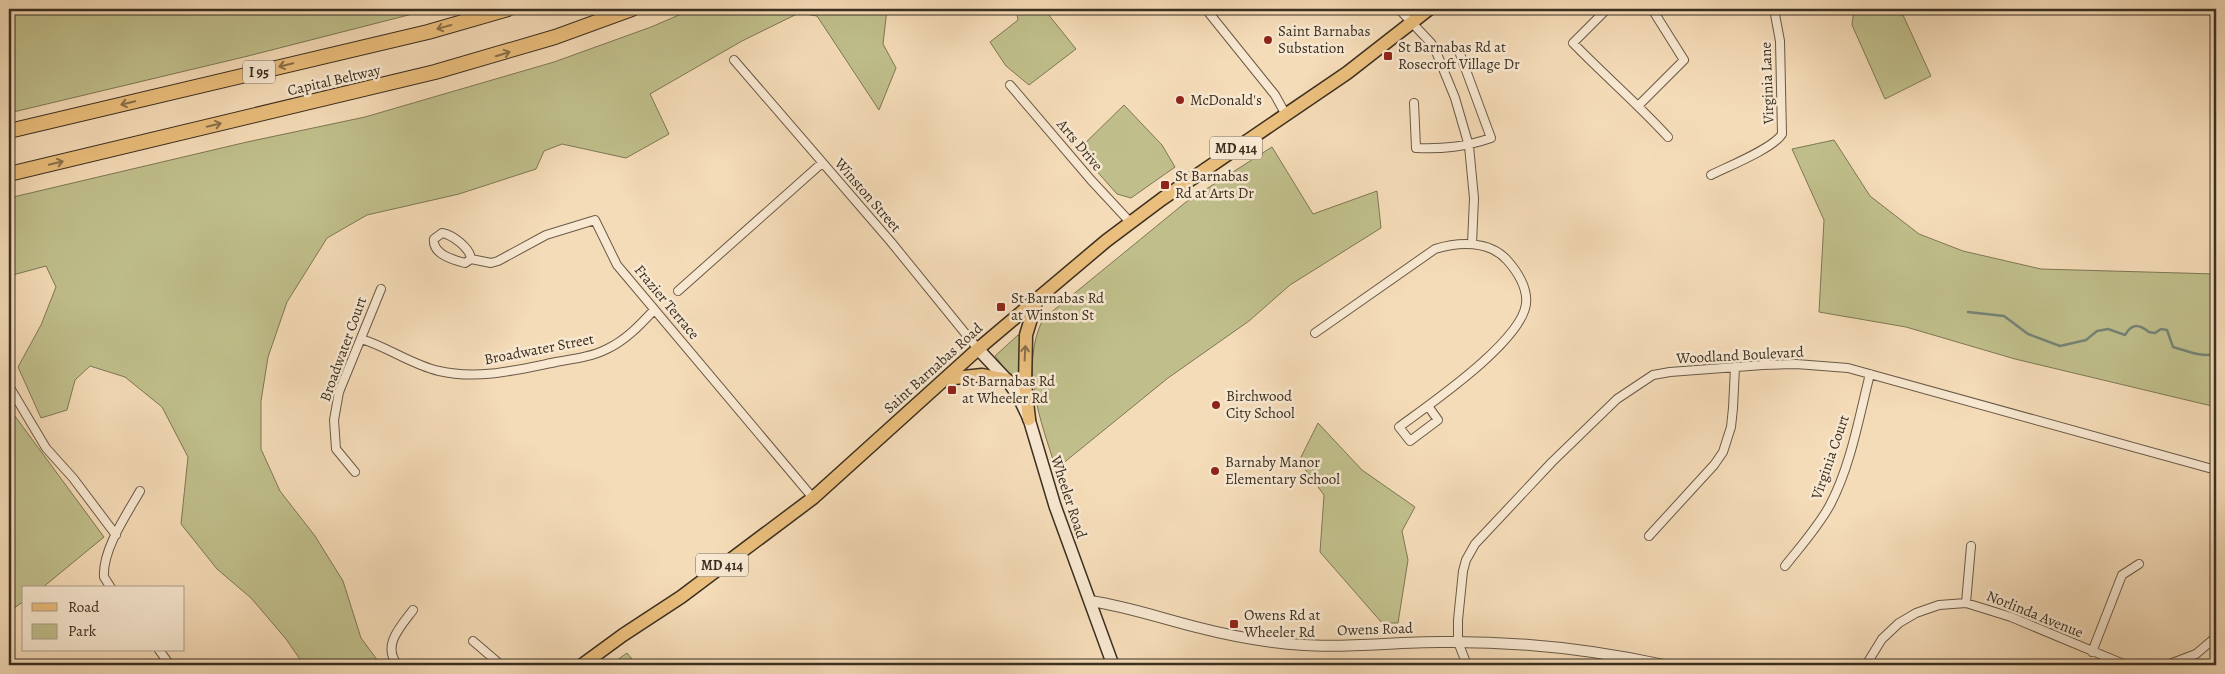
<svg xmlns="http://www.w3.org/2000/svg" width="2225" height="674" font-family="Alegreya,serif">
<rect width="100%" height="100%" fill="#f5dcb8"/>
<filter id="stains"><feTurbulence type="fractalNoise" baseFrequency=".004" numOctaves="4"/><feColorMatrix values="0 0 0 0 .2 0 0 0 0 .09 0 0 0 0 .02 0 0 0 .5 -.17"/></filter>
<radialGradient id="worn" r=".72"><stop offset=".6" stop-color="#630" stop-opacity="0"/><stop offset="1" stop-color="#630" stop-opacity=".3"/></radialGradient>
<path fill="#c0bf8b" stroke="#7e7756" d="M9,9h211l6,3 12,-3h194l-184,47 -239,57z
M693,9h194l-4,35 13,24 -17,42 -62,-94 -18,-3 -57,28 -92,53 19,40 -43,24 -64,-14 -18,7 -8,18 -77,25 -92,21 -40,23 -40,64 -19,55 -7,44v48l19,42 35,45 28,45 18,57 20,27h-77l-18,-26 -35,-41 -34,-29 -36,-45 7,-67 -26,-50 -37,-30 -35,-11 -15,14 -8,30 -26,8 -23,-51 23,-42 15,-38 -10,-21 -37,10v-78l238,-56 118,-25 189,-55 97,-35z
M1016,9h28l32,40 -47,36 -23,-19 -16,-24 28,-22z
M1854,9l49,6 28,61 -46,23 -33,-74z
M1124,105l38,40 13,22 -44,31 -14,-4 -39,-44z
M1834,140l36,56 49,38 44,17 78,18 175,5v133l-201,-48 -109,-32 -87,-15 5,-92 -32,-71z
M1272,147l41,67 64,-23 4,37 -91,57 -41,36 -81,57 -112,91c-15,-48 -37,-101 -13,-150l143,-117z
M1018,335l2,1 -1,51 -24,-31z
M9,408l95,129 -62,51h-18v13l-15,11z
M1318,423l44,47 53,37 -13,24 6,29 -10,63h-16l-62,-71 4,-57 -25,-34z
M627,653l10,12h-27z"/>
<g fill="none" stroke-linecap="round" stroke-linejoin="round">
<path stroke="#758377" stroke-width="2.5" d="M1968,312l36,4 24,18 32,12 26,-6 11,-9 11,-2 17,6c7,-12 14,-11 24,-3l6,1 6,-4 6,1 6,17c18,5 26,10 43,7"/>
<g stroke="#6a5a47" stroke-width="10">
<path id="minor" d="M1399,9l32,34 6,11 18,44 14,48 5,52 -2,46
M1607,9l-34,34c31,32 65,61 95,94
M1209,13l66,82 11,20
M734,60l157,182 87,107
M1010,85l81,95 39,42
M1414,103l2,45c27,1 49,-1 75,-10l-31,-84
M1639,105l45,-45 -32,-51
M1711,175c16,-8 63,-27 71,-41l-2,-93 -6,-32
M442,233c11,2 28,15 29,26l-6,4c-12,-3 -33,-9 -31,-24z
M471,259l20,4 7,-2 48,-26 49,-15 22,45 196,233
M678,291l144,-128
M1315,333l120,-84c23,-7 54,-9 72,11 10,11 21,28 19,44 -5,38 -96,100 -127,123l11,14 28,-21 -10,-14
M361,339c27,8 51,26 78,32 39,9 78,-1 117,-9 17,-3 35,-5 51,-13 19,-9 33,-24 47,-39
M9,386l37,62 27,30 43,57
M355,472l-19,-23 -2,-29 5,-28 42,-103
M1649,536l65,-71 9,-13 8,-25 2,-19 2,-41
M1785,566c15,-19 33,-39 45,-61 21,-40 29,-88 40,-131
M111,588l-7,-11c-2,-27 23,-63 36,-86
M1966,603l5,-57
M473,641l28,24
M159,650l11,15
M2092,652l30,-77 17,-11
M398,665c-17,-19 3,-39 15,-55
M1467,665l-9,-23v-22l5,-49 3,-11 9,-16 77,-82 65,-63 36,-24 17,-3 93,-7 33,-1 52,4 368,102
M1866,665l16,-26 17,-16 17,-10 23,-8 27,-2 45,14 115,48
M2167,665l29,-11 20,-17"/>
</g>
<g stroke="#6a5a47" stroke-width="12">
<path id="tertiary" d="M1090,601c36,5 70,17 106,26 35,9 71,16 108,18 45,3 90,-3 136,-3 75,-1 150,7 224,23"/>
</g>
<g stroke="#3b2f21" stroke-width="14">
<path id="secondary" d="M978,349l29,31 11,16 11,23 26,87 58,159"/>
</g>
<g stroke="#3b2f21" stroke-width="15">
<path id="primary" d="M945,379l37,-4 25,5
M1029,419l-4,-35 1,-49 11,-36
M582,665l41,-30 58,-38 132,-99 165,-149 128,-108 56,-42 185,-126 82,-64"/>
</g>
<g stroke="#3b2f21" stroke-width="16">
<path id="motorway" d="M9,131l419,-99 80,-23
M9,174l426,-102 120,-35 77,-28"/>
</g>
<use href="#minor" stroke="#f8e8d1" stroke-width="8"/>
<use href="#tertiary" stroke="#f8e8d1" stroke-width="10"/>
<use href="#secondary" stroke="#f8e8d1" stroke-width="11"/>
<use href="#primary" stroke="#eabe7c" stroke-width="12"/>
<use href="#motorway" stroke="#eabe7c" stroke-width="14"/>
</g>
<defs><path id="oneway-shaft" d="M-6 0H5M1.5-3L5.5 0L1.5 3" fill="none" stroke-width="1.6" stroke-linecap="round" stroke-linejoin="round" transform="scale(1.25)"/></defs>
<g stroke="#8a6f4a">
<use href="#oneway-shaft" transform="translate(444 27) rotate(165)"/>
<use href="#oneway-shaft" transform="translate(503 54) rotate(-17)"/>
<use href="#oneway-shaft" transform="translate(286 65) rotate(167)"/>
<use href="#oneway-shaft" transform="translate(128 103) rotate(167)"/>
<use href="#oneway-shaft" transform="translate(214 125) rotate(-13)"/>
<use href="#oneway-shaft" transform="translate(56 163) rotate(-13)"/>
<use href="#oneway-shaft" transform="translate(1025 353) rotate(-87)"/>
</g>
<g fill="#8f2418" stroke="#f8e8d1" stroke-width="2">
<circle cx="1268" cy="40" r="5"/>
<rect x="1383" y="51" width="10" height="10" rx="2.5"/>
<circle cx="1180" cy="100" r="5"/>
<rect x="1160" y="180" width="10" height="10" rx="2.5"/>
<rect x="996" y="302" width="10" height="10" rx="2.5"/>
<rect x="947" y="385" width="10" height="10" rx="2.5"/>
<circle cx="1216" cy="405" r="5"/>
<circle cx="1215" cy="471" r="5"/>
<rect x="1229" y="619" width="10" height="10" rx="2.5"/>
</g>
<g text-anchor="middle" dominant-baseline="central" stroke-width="5" stroke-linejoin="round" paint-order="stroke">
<g fill="#f8e8d1" stroke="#746656" stroke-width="1">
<rect x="243" y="60.5" width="32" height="23" rx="4"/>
<rect x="1210" y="136.5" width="52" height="23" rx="4"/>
<rect x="696" y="553.5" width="52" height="23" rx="4"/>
</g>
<g font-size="14" font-weight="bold" fill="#3b2f21">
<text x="259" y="72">I 95</text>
<text x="1236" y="148">MD 414</text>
<text x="722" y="565">MD 414</text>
</g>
<g font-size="15" fill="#3b2f21" stroke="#f8e8d1" text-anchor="start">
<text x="1278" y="31">Saint Barnabas<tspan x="1278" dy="17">Substation</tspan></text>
<text x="1398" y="47">St Barnabas Rd at<tspan x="1398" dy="17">Rosecroft Village Dr</tspan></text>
<text x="1190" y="100">McDonald's</text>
<text x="1175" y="176">St Barnabas<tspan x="1175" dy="17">Rd at Arts Dr</tspan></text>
<text x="1011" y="298">St Barnabas Rd<tspan x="1011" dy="17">at Winston St</tspan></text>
<text x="962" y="381">St Barnabas Rd<tspan x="962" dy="17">at Wheeler Rd</tspan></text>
<text x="1226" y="396">Birchwood<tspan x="1226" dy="17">City School</tspan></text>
<text x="1225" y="462">Barnaby Manor<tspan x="1225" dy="17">Elementary School</tspan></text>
<text x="1244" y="615">Owens Rd at<tspan x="1244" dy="17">Wheeler Rd</tspan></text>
</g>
<g font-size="15" fill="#3b2f21" stroke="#f8e8d1">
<text transform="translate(334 80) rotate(-13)">Capital Beltway</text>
<text transform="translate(1767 83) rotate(-92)">Virginia Lane</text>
<text transform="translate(1080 145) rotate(50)">Arts Drive</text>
<text transform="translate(868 195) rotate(49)">Winston Street</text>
<text transform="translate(667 302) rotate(50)">Frazier Terrace</text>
<text transform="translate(343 349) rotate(-70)">Broadwater Court</text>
<text transform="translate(539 349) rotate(-11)">Broadwater Street</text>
<text transform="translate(1740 355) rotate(-3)">Woodland Boulevard</text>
<text transform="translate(933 368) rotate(-42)">Saint Barnabas Road</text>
<text transform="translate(1830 457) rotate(-71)">Virginia Court</text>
<text transform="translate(1069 497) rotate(72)">Wheeler Road</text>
<text transform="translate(2035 614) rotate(22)">Norlinda Avenue</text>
<text transform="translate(1375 629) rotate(-2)">Owens Road</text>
</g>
</g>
<rect width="2225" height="674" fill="none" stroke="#f5dcb8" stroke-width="30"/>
<rect x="10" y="10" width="2205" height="654" fill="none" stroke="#3b2f21" stroke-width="2.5"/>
<rect x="15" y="15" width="2195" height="644" fill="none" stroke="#3b2f21"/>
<rect x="22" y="586" width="162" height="65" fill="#f8e8d1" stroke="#ac9e8b"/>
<rect x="32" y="603" width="25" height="8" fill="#eabe7c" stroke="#ac9e8b"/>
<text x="68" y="612" font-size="15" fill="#3b2f21">Road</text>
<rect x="32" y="624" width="25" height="15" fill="#c0bf8b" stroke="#ac9e8b"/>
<text x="68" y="636" font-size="15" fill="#3b2f21">Park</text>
<rect width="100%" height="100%" filter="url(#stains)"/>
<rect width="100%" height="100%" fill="url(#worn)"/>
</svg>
